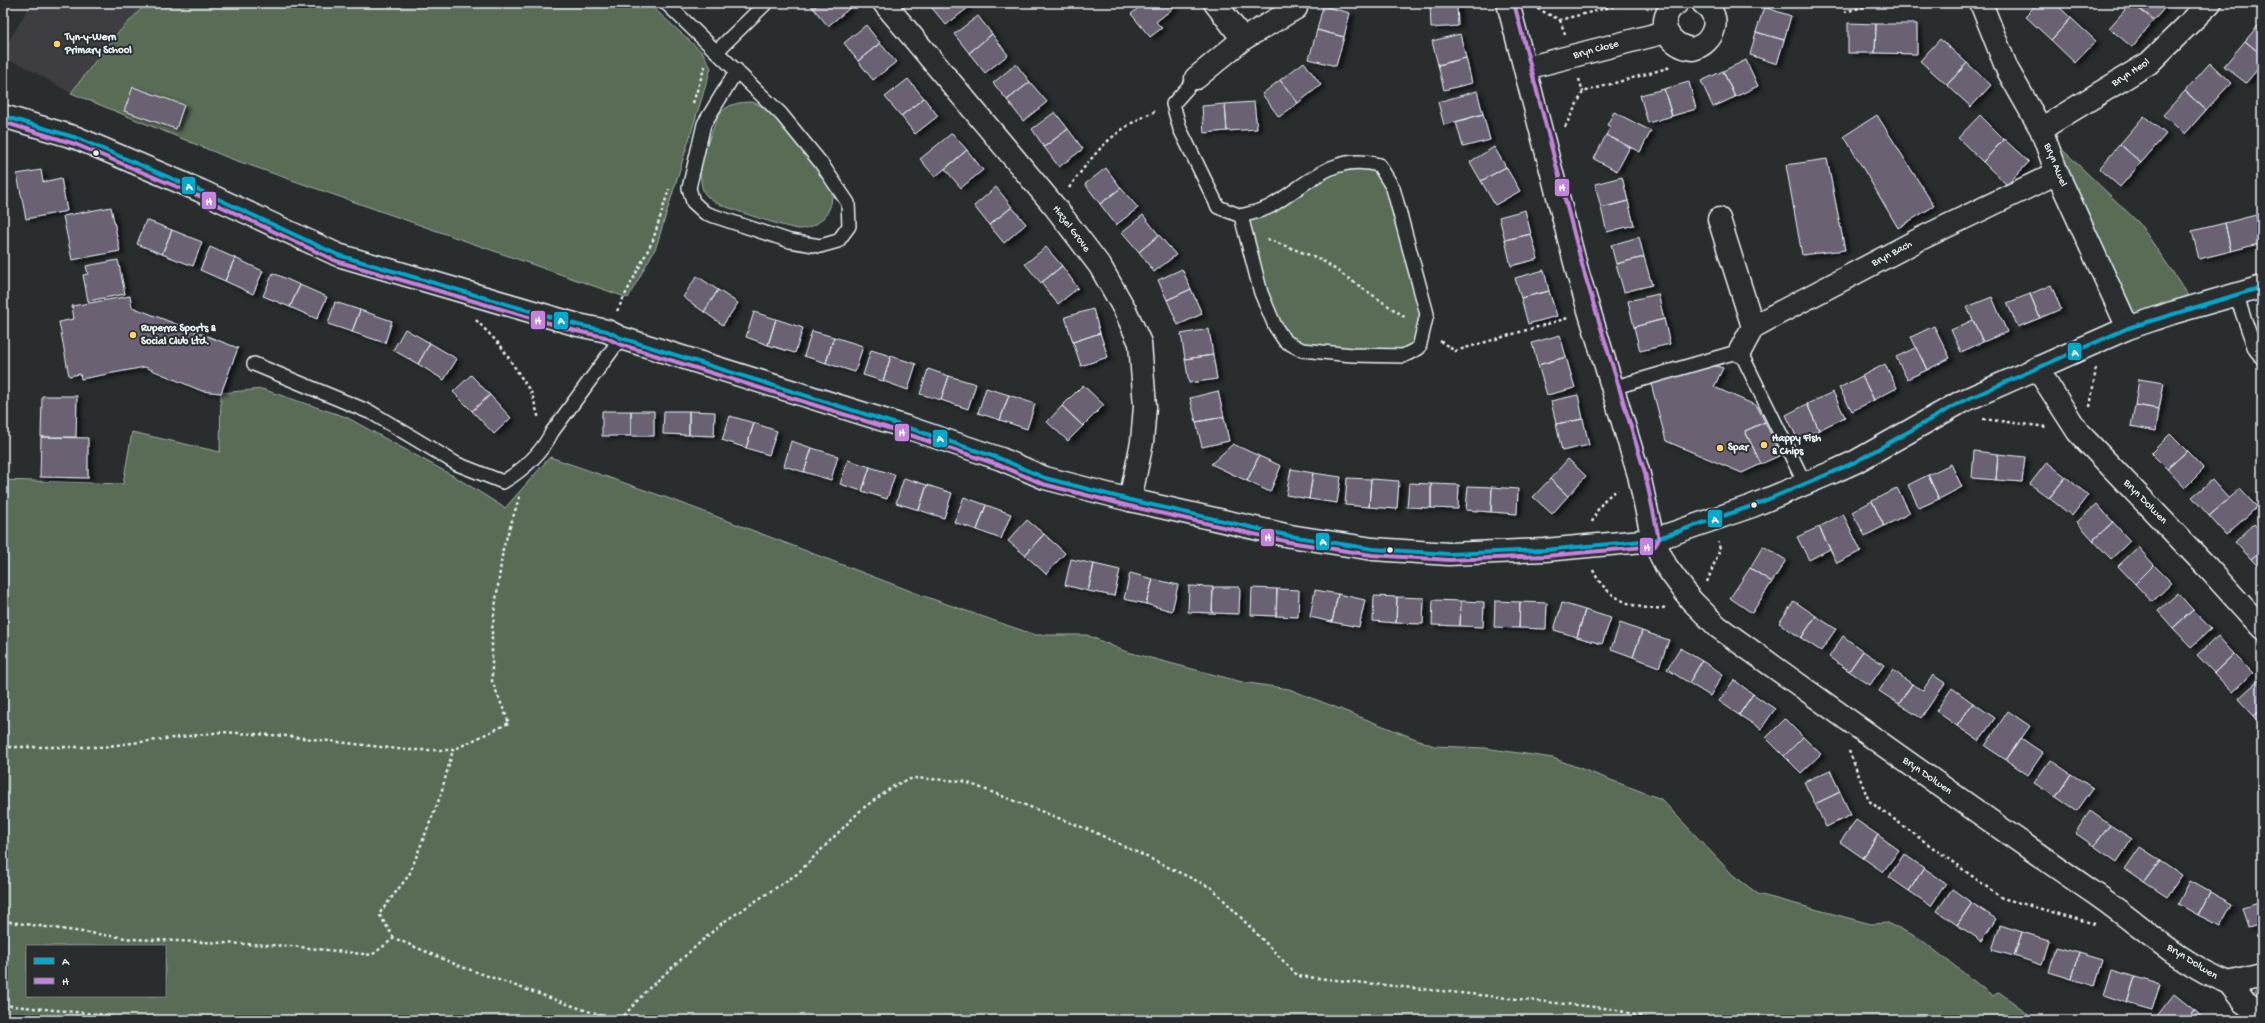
<svg xmlns="http://www.w3.org/2000/svg" width="2265" height="1023" font-family="'Gochi Hand',sans-serif">
<defs>
<filter id="shadow"><feDropShadow dx="4.5" dy="2.5" stdDeviation="2" flood-color="#0009"/></filter>
</defs>
<rect width="100%" height="100%" fill="#2a2d2e"/>
<filter id="ink" filterUnits="userSpaceOnUse"><feTurbulence type="fractalNoise" baseFrequency=".025" numOctaves="2"/><feDisplacementMap in="SourceGraphic" scale="8" xChannelSelector="R" yChannelSelector="G"/><feConvolveMatrix kernelMatrix="1 2 1 2 8 2 1 2 1" color-interpolation-filters="sRGB"/></filter>
<g filter="url(#ink)">
<path fill="#3d3d42" d="M31,3h116l-34,35 -42,55 -49,-28 -19,-6v-8z"/>
<path fill="#5a6c56" stroke="#a1aea7" fill-rule="evenodd" d="M147,3h501l55,50 8,15 -55,179 -28,51 -399,-140 -158,-65 42,-55z
M752,102c23,7 40,36 55,55 6,8 16,16 21,25 12,22 -6,47 -29,47 -9,0 -76,-22 -84,-27 -5,-3 -12,-8 -13,-15 -6,-25 9,-51 17,-73 9,-10 20,-12 33,-12z
M2041,129l98,94 57,83 -68,22z
M1336,165h43l14,23 34,126 -8,34 -16,8 -101,-6 -27,-24 -34,-110z
M262,389l84,28 111,61 48,30 45,-51 126,44 245,94 114,40h52l37,16 118,31 47,7 145,57 51,2 68,10 108,41 72,76 25,19 113,30 17,-1 31,15 74,58 6,-4 38,28h-2034v-540l120,4 9,-52 88,20 1,-59zM27,946h138v50h-138z
M2262,987v20l-11,-13z"/>
<path fill="#6a6272" stroke="#e8f1f8" filter="url(#shadow)" d="M809,3h10l-6,5z
M819,3h27l4,5 -22,18 -15,-18z
M928,3h10l-6,5z
M938,3h28l3,4 -23,18 -14,-17z
M1144,3h29l3,3 -20,16 6,6 -12,9 -19,-23z
M1430,3h27l1,23 -27,2z
M2038,3h17l16,15 -20,22 -26,-24z
M2131,3l23,17 -22,27 -23,-19z
M2133,3h36l-15,17z
M1323,6l27,7 -6,24 -27,-7z
M1764,7l27,9 -7,24 -28,-8z
M978,16l14,18 -23,19 -15,-19z
M2071,18l25,23 -21,22 -24,-23z
M2262,21v34l-17,-14z
M1848,23l28,1 -1,29h-27z
M1876,24h41v30l-42,-1z
M866,25l14,18 -22,18 -14,-18z
M1317,30l27,7 -8,29 -27,-7z
M1756,32l28,8 -7,24 -27,-9z
M992,34l16,21 -23,18 -16,-20z
M1460,34l6,24 -28,7 -6,-24z
M1940,39l27,24 -20,22 -27,-24z
M2245,41l17,14v9l-16,19 -22,-17z
M880,43l16,19 -23,18 -15,-19z
M1466,58l6,25 -28,7 -6,-25z
M1746,60l12,26 -23,11 -12,-26z
M1304,62l17,23 -23,18 -18,-23z
M1967,63l24,22 -20,22 -24,-22z
M2210,63l21,20 -25,27 -21,-19z
M1016,64l14,18 -23,18 -14,-17z
M1723,71l12,26 -22,10 -12,-26z
M908,79l16,19 -23,18 -16,-19z
M1280,80l18,23 -19,14 -17,-23z
M1030,82l17,20 -24,19 -16,-21z
M1689,82l7,27 -24,7 -8,-27z
M133,87l51,18 -8,24 -52,-18z
M1664,89l8,27 -24,7 -8,-28z
M1477,91l6,23 -39,11 -6,-23z
M2185,91l21,19 -21,24 -22,-19z
M924,98l14,18 -23,18 -14,-18z
M1254,102l3,27 -30,2 -2,-27z
M1225,104l2,27 -23,2 -2,-27z
M1055,112l13,17 -24,18 -12,-18z
M1614,112l37,19 -11,21 -34,-17 5,-8 -4,-2z
M1483,114l7,26 -27,7 -7,-25z
M1877,115l57,91 -36,22 -54,-92z
M1980,115l24,24 -21,23 -25,-24z
M2144,116l22,18 -25,29 -21,-19z
M1068,129l15,20 -24,18 -15,-20z
M952,133l15,17 -32,27 -15,-18z
M1606,135l24,12 -13,24 -23,-12z
M2004,139l25,23 -22,23 -24,-23z
M2120,144l21,19 -21,24 -21,-18z
M1494,147l12,20 -25,14 -11,-19z
M967,150l16,20 -22,18 -16,-19z
M1827,159l18,91 -43,5 -16,-90z
M1506,167l14,24 -25,14 -14,-24z
M1106,168l15,20 -21,16 -15,-20z
M41,170l2,12 18,-4 6,33 -41,8 -9,-45z
M1622,177l6,24 -27,7 -6,-24z
M996,187l16,20 -23,18 -15,-19z
M1121,188l17,20 -22,17 -16,-21z
M1628,201l6,24 -27,7 -6,-24z
M111,207l9,44 -48,9 -9,-44z
M1012,207l14,17 -22,19 -15,-18z
M1525,210l6,24 -26,6 -6,-23z
M1143,215l16,20 -20,17 -17,-20z
M2256,215l6,28 -31,8 -6,-28z
M146,220l26,10 -10,24 -25,-10z
M2225,223l6,28 -32,8 -7,-28z
M172,230l30,12 -9,24 -31,-12z
M1531,234l7,25 -27,7 -6,-26z
M1159,235l17,20 -22,17 -15,-20z
M1639,237l5,20 -28,7 -5,-19z
M210,247l25,11 -10,23 -25,-11z
M1046,247l16,19 -21,17 -16,-19z
M1644,257l8,28 -28,7 -8,-28z
M235,258l28,13 -10,23 -28,-13z
M118,260l7,34 -37,7 -5,-26 5,-1 -2,-8z
M1062,266l16,22 -20,16 -17,-21z
M1182,269l9,20 -24,11 -9,-20z
M1544,270l5,21 -28,7 -6,-20z
M273,273l27,12 -10,22 -27,-11z
M697,276l21,14 -14,22 -21,-15z
M300,285l27,12 -10,22 -27,-12z
M2051,285l10,24 -21,9 -10,-24z
M1191,289l11,25 -24,11 -11,-25z
M718,290l20,13 -15,22 -19,-13z
M1549,291l8,25 -29,8 -7,-26z
M1658,294l6,25 -30,8 -6,-26z
M2030,294l10,24 -22,9 -11,-24z
M130,296l2,11 106,41 -17,45 -19,-2 -57,-24 -64,12 -1,-5 -11,2 -10,-54 15,-3 -2,-13z
M1992,297l15,35 -24,10 -16,-35z
M335,302l25,8 -8,22 -24,-8z
M1093,309l7,24 -27,9 -8,-25z
M360,310l32,11 -7,22 -33,-11z
M754,312l22,7 -8,26 -22,-8z
M776,319l27,9 -8,25 -27,-8z
M1664,319l6,25 -30,7 -6,-24z
M1973,320l10,22 -22,10 -10,-22z
M1934,326l16,32 -23,12 -16,-33z
M405,329l25,14 -12,21 -25,-14z
M1209,329l4,26 -28,4 -4,-25z
M812,331l22,6 -8,26 -22,-7z
M1100,333l8,24 -27,9 -8,-24z
M1560,335l6,22 -28,8 -6,-22z
M834,337l29,9 -8,26 -29,-9z
M430,343l27,16 -13,21 -26,-16z
M1917,347l10,23 -20,9 -11,-22z
M871,350l20,6 -8,25 -20,-6z
M1213,355l4,24 -28,4 -4,-24z
M891,356l25,8 -8,26 -25,-9z
M1566,357l9,31 -28,7 -9,-30z
M1708,364l15,4 -9,19 43,19 8,16 -20,9 16,33 -19,9 -76,-32 -16,-61z
M1885,364l12,24 -23,12 -12,-24z
M928,369l21,7 -8,24 -21,-6z
M471,375l19,20 -18,16 -19,-19z
M949,376l27,8 -8,25 -27,-9z
M1862,376l12,24 -22,11 -13,-23z
M2139,379l25,4 -5,26 -24,-4z
M1083,385l21,20 -21,21 -21,-20z
M986,388l23,7 -9,25 -22,-7z
M1218,391l6,26 -28,5 -6,-24z
M1833,392l12,25 -26,13 -12,-26z
M490,395l21,23 -17,16 -22,-23z
M1009,395l26,9 -8,25 -27,-9z
M1578,395l5,24 -27,5 -5,-23z
M42,396h35l-1,41h-35z
M1807,404l12,26 -21,10 -12,-25z
M2135,405l24,4 -3,22 -25,-5z
M1062,406l21,20 -15,15 -21,-19z
M602,411h29v25h-29z
M631,411h23v25h-23z
M664,411h25v24l-26,-1z
M689,411l26,1 -1,24 -25,-1z
M730,416l24,7 -8,25 -24,-8z
M1224,417l5,24 -27,6 -6,-25z
M1583,419l6,26 -27,6 -6,-27z
M1765,422l16,33 -20,9 -16,-33z
M754,423l23,8 -8,24 -23,-7z
M2170,434l17,17 -20,18 -16,-16z
M41,437l47,1v40l-48,-1z
M791,441l21,7 -8,24 -20,-6z
M1233,444l26,12 -12,25 -36,-17z
M812,448l26,8 -7,24 -27,-8z
M1974,451l24,3 -2,26 -24,-2z
M2187,451l17,18 -19,19 -18,-19z
M1998,454l27,3 -3,25 -26,-2z
M1259,456l22,10 -11,26 -23,-11z
M1568,459l18,17 -18,20 -18,-17z
M848,460l22,7 -8,24 -22,-7z
M2047,462l19,15 -17,21 -19,-14z
M1951,464l11,23 -23,12 -11,-24z
M870,467l25,8 -8,24 -25,-8z
M1291,469l22,4 -4,26 -23,-4z
M1313,473l28,4 -4,26 -28,-4z
M1928,475l11,24 -20,9 -11,-23z
M2066,477l22,18 -16,21 -23,-18z
M904,478l23,7 -8,25 -23,-7z
M1347,478l24,1 -2,28 -24,-2z
M1371,479l28,2 -2,28 -28,-2z
M1550,479l18,17 -16,18 -19,-17z
M2212,480l17,19 -20,17 -17,-19z
M1409,483l22,1v24l-24,-1z
M1431,484l28,1 -1,24 -27,-1z
M927,485l25,8 -8,25 -25,-8z
M1468,486l24,1 -1,25 -25,-2z
M1492,487l26,2 -1,25 -26,-2z
M1897,488l13,25 -26,13 -12,-25z
M2240,489l17,18 -31,28 -17,-19z
M964,497l22,8 -9,25 -23,-8z
M1872,501l12,25 -19,10 -13,-24z
M2097,504l16,18 -20,18 -16,-18z
M986,505l25,9 -10,25 -24,-9z
M1843,514l18,37 -24,12 -18,-36z
M1027,520l17,14 -19,21 -17,-14z
M2113,522l17,19 -19,18 -18,-19z
M2254,524l8,9v16l-11,10 -16,-17z
M1819,527l11,22 -21,11 -12,-23z
M1044,534l21,19 -19,21 -21,-19z
M1763,546l23,14 -14,22 -22,-14z
M2138,547l16,18 -19,19 -17,-18z
M2262,549v22l-11,-12z
M1071,559l23,5 -6,27 -23,-6z
M1094,564l26,6 -6,26 -26,-5z
M2154,565l18,18 -20,19 -17,-18z
M1750,568l22,14 -20,31 -22,-15z
M1130,573l23,6 -7,25 -22,-5z
M1153,579l25,6 -6,26 -26,-7z
M1189,586l24,1 -1,26 -24,-1z
M1213,587h27l-1,27 -27,-1z
M1252,588l25,1 -1,27 -25,-1z
M1277,589l22,1 -1,27 -22,-1z
M1315,590l23,4 -6,28 -22,-5z
M2178,593l15,17 -20,18 -15,-17z
M1338,594l27,6 -6,27 -27,-5z
M1374,596l23,1 -1,26 -23,-2z
M1397,597l27,1 -1,26 -27,-1z
M1433,600l28,1 -1,25 -28,-1z
M1461,601l23,1 -1,25 -23,-1z
M1495,601l25,1 -1,26 -25,-1z
M1794,601l22,15 -15,22 -22,-15z
M1520,602l27,1 -1,26 -27,-1z
M1562,603l23,7 -8,27 -23,-7z
M1585,610l26,8 -9,26 -25,-7z
M2193,610l18,19 -20,18 -18,-19z
M1816,616l20,13 -15,22 -20,-13z
M1620,623l22,8 -9,26 -22,-8z
M1642,631l27,9 -10,27 -26,-10z
M1843,636l20,15 -14,20 -20,-14z
M2218,636l16,18 -20,19 -17,-18z
M1680,648l22,13 -13,22 -22,-14z
M1863,651l21,14 -14,20 -21,-14z
M2234,654l19,19 -21,19 -18,-19z
M1702,661l21,13 -13,22 -21,-13z
M1893,670l19,14 -13,20 -20,-13z
M1933,675l12,8 -24,35 -22,-14 13,-20 11,6z
M1734,680l19,14 -14,21 -20,-14z
M2259,680l3,4v25l-8,7 -16,-17z
M1952,688l21,15 -16,23 -21,-15z
M1753,694l22,15 -14,20 -22,-14z
M1973,703l22,15 -16,23 -22,-15z
M2262,709v16l-8,-9z
M2008,711l22,15 -24,34 -21,-14z
M1785,719l18,18 -19,19 -18,-18z
M1803,737l18,17 -20,19 -17,-17z
M2021,738l22,15 -15,22 -22,-15z
M2050,760l21,14 -15,23 -22,-14z
M1830,770l10,22 -25,12 -11,-22z
M2071,774l22,14 -16,23 -21,-14z
M1840,792l11,23 -25,12 -11,-23z
M2090,811l20,14 -16,21 -19,-13z
M1856,820l22,15 -15,23 -23,-16z
M2110,825l22,14 -15,23 -23,-16z
M1878,835l21,15 -16,22 -20,-14z
M2140,847l20,13 -16,22 -19,-13z
M1904,854l20,14 -15,23 -20,-14z
M2160,860l22,15 -15,22 -23,-15z
M1924,868l22,15 -15,23 -22,-15z
M2190,881l20,11 -12,23 -20,-11z
M1952,889l20,14 -15,22 -20,-14z
M2210,892l22,12 -12,22 -22,-11z
M2262,901v23l-14,4 -6,-21z
M1972,903l24,16 -14,22 -25,-16z
M2000,925l22,7 -8,24 -22,-6z
M2022,932l27,8 -7,25 -28,-9z
M2056,947l23,6 -7,26 -23,-7z
M2079,953l24,7 -8,26 -23,-7z
M2112,970l23,7 -8,26 -23,-8z
M2135,977l25,7 -8,26 -25,-7z
M2174,994l20,16 -8,10h-24l-5,-4z
M2194,1010l14,10h-22z"/>
<g fill="none" stroke-linecap="round" stroke-linejoin="round">
<g stroke="#e8f1f8" stroke-width="16">
<path id="lane" d="M666,3l115,111 40,49 27,40 1,23 -11,15 -18,5 -30,-5 -85,-28 -12,-11 -4,-14 15,-64 33,-54
M717,51l49,-48
M1196,78l-23,26 7,25 38,78 23,9c10,-3 21,-5 30,-10 36,-21 62,-54 108,-41l14,23 34,126 -8,34 -16,8 -51,-1 -50,-5 -17,-9 -10,-15 -14,-33 -20,-77
M2236,295l19,54 7,9
M254,364l118,49 85,51 46,18c20,-12 38,-28 49,-50l69,-94
M1612,388l128,-37 65,133"/>
</g>
<g stroke="#e8f1f8" stroke-width="25">
<path id="street" d="M884,3l171,204 45,59 25,44 15,33 5,63 -3,36 -12,58
M1215,3l28,36
M1508,3l70,271 61,201 14,65 13,26 25,34 27,27c125,89 249,179 376,266 44,30 84,70 135,90l33,-8
M1677,3c-24,16 -9,44 16,46 21,-6 31,-32 10,-46
M1981,3l26,66 34,60 16,44 71,155
M1526,68l140,-36
M1196,78l47,-39 53,-31
M2041,129l108,-66 61,-60
M1719,219l34,108
M1740,351l13,-24 20,-11 147,-77 137,-66
M2037,368l41,64 130,136 54,60
M2229,983l14,18 19,14"/>
</g>
<g stroke="#e8f1f8" stroke-width="25">
<path id="secondary" d="M3,116l74,22 124,53 137,64 240,70 29,6 14,7 285,89 95,32 44,19 85,22 160,36 83,13 76,5 96,-4 108,-10 99,-34 81,-34 22,-10 106,-60 167,-74 44,-15 90,-26"/>
</g>
<path stroke="#e8f1f8" stroke-width="2.5" stroke-dasharray="3 3" stroke-linecap="butt" d="M1532,6l28,14 66,-17
M1844,12l35,-9
M1560,20l5,14
M1579,79l4,13
M693,103l12,-37
M1565,127l18,-35 88,-25
M1069,188c26,-36 44,-59 87,-77
M1267,239l53,20 86,59
M617,311l36,-71 16,-51
M476,320l25,26 31,48 7,25
M1440,341l15,10 113,-33
M2090,407l6,-39
M1983,419l64,8
M1592,522c6,-14 12,-25 26,-32
M1593,570c12,28 45,43 75,37
M1707,582l13,-33 -2,-7
M3,747h97l122,-15 64,4 121,14h46l56,-27 -17,-42v-51l11,-81 17,-54
M1849,751l20,50 133,97 93,26
M3,921l130,18 158,7 81,9 22,-17 68,29 151,53
M394,938l-15,-24 30,-39 31,-78 13,-47
M3,1005l103,10 13,5
M620,1020l27,-30 75,-67 75,-49 65,-65 33,-24 18,-7 50,3 129,50 120,57 86,88 315,33 40,11"/>
<use href="#lane" stroke="#2a2d2e" stroke-width="13"/>
<use href="#street" stroke="#2a2d2e" stroke-width="22"/>
<use href="#secondary" stroke="#2a2d2e" stroke-width="22"/>
<g stroke="#2a2d2e" stroke-width="7">
<path id="bus-1" d="M3,116l74,22 124,53 137,64 240,70 29,6 14,7 285,89 95,32 44,19 85,22 160,36 83,13 76,5 96,-4 108,-10 99,-34 81,-34 22,-10 106,-60 167,-74 134,-41"/>
</g>
<g stroke="#2a2d2e" stroke-width="7">
<path id="bus-2" d="M3,122l72,22 124,52 137,65 240,70 29,6 14,7 285,89 95,32 44,19 86,22 160,36 83,13 77,5 97,-4 109,-10 4,-7 -14,-66 -61,-201 -70,-269"/>
</g>
<use href="#bus-1" stroke="#00a9ce" stroke-width="4"/>
<use href="#bus-2" stroke="#c483df" stroke-width="4"/>
</g>
</g>
<g fill="#ffd166" stroke="#2a2d2e" stroke-width="1.5">
<circle cx="57" cy="44" r="4"/>
<circle cx="133" cy="335" r="4"/>
<circle cx="1764" cy="445" r="4"/>
<circle cx="1720" cy="448" r="4"/>
</g>
<g fill="#e8f1f8" stroke="#2a2d2e" stroke-width="1.5">
<circle cx="96" cy="153" r="3.5"/>
<circle cx="1754" cy="505" r="3.5"/>
<circle cx="1390" cy="550" r="3.5"/>
</g>
<g text-anchor="middle" dominant-baseline="central" stroke-width="4" stroke-linejoin="round" paint-order="stroke">
<g font-size="11" font-weight="bold" fill="#e8f1f8" stroke="#2a2d2e" text-anchor="start">
<text x="65" y="38">Tyn-y-Wern<tspan x="65" dy="13">Primary School</tspan></text>
<text x="141" y="329">Ruperra Sports &amp;<tspan x="141" dy="13">Social Club Ltd.</tspan></text>
<text x="1772" y="439">Happy Fish<tspan x="1772" dy="13">&amp; Chips</tspan></text>
<text x="1728" y="448">Spar</text>
</g>
<g font-size="11" fill="#e8f1f8" stroke="#2a2d2e">
<text transform="translate(1596 50) rotate(-15)">Bryn Close</text>
<text transform="translate(2131 73) rotate(-33)">Bryn Heol</text>
<text transform="translate(2055 165) rotate(68)">Bryn Awel</text>
<text transform="translate(1071 229) rotate(53)">Hazel Grove</text>
<text transform="translate(1892 254) rotate(-28)">Bryn Bach</text>
<text transform="translate(2145 502) rotate(46)">Bryn Dolwen</text>
<text transform="translate(1927 776) rotate(35)">Bryn Dolwen</text>
<text transform="translate(2192 962) rotate(32)">Bryn Dolwen</text>
</g>
</g>
<g stroke="#2a2d2e" stroke-width="1.5">
<rect x="181" y="176" width="15" height="19" rx="4" fill="#00a9ce"/>
<rect x="1554" y="178" width="16" height="19" rx="4" fill="#c483df"/>
<rect x="201" y="191" width="16" height="19" rx="4" fill="#c483df"/>
<rect x="530" y="310" width="16" height="20" rx="4" fill="#c483df"/>
<rect x="553" y="311" width="16" height="19" rx="4" fill="#00a9ce"/>
<rect x="2067" y="342" width="15" height="19" rx="4" fill="#00a9ce"/>
<rect x="894" y="423" width="16" height="19" rx="4" fill="#c483df"/>
<rect x="932" y="429" width="16" height="19" rx="4" fill="#00a9ce"/>
<rect x="1707" y="509" width="16" height="19" rx="4" fill="#00a9ce"/>
<rect x="1260" y="528" width="15" height="19" rx="4" fill="#c483df"/>
<rect x="1315" y="532" width="15" height="19" rx="4" fill="#00a9ce"/>
<rect x="1639" y="537" width="15" height="19" rx="4" fill="#c483df"/>
</g>
<g font-size="11" text-anchor="middle" font-weight="bold" fill="#fff">
<text x="189" y="190">A</text>
<text x="1562" y="191">H</text>
<text x="209" y="205">H</text>
<text x="538" y="324">H</text>
<text x="561" y="324">A</text>
<text x="2075" y="356">A</text>
<text x="902" y="436">H</text>
<text x="940" y="442">A</text>
<text x="1715" y="523">A</text>
<text x="1268" y="541">H</text>
<text x="1323" y="545">A</text>
<text x="1647" y="551">H</text>
</g>
<rect width="2265" height="1023" fill="none" stroke="#2a2d2e" stroke-width="16"/>
<rect x="8" y="8" width="2249" height="1007" fill="none" stroke="#e8f1f8" stroke-width="1.5" filter="url(#ink)"/>
<rect x="26" y="945" width="140" height="52" fill="#2a2d2e" stroke="#767b7f"/>
<rect x="34" y="958" width="20" height="6" fill="#00a9ce" stroke="#767b7f"/>
<text x="62" y="965" font-size="12" fill="#e8f1f8">A</text>
<rect x="34" y="978" width="20" height="6" fill="#c483df" stroke="#767b7f"/>
<text x="62" y="985" font-size="12" fill="#e8f1f8">H</text>
</svg>
